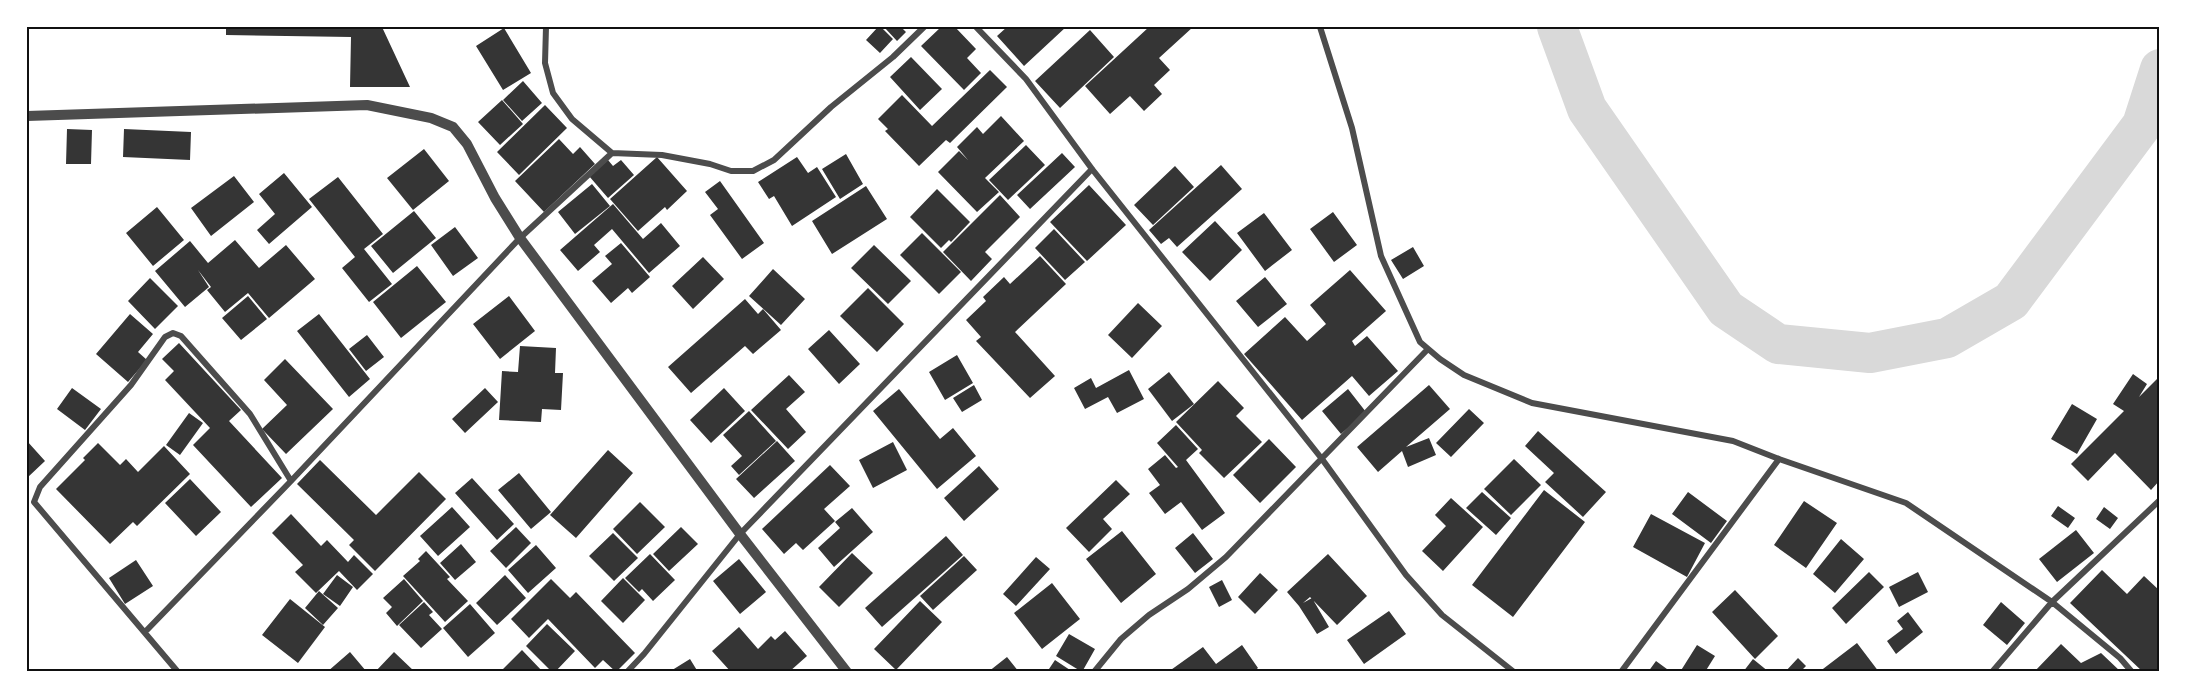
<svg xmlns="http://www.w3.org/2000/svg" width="2187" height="699" font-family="'IBM Plex Sans',sans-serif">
<rect width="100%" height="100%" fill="#fff"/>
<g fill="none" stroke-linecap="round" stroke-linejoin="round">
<path stroke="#d9d9d9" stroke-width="40" d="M1557,27l30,82 139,200 52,35 92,9 77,-15 64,-37 131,-176 18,-56"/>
</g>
<path fill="#353535" d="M226,27h156l28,60h-60l1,-50 -125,-2z
M878,27h3l12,12 -13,14 -14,-13z
M884,27h17l5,5 -9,9z
M941,27h14l21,22 -9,9 14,15 -17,17 -43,-44z
M1007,27h59l-42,39 -27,-30z
M1149,27h44l-34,31 11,12 -16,15 8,9 -18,17 -14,-15 -20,18 -25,-28z
M504,28l27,45 -28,17 -27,-44z
M1090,30l24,27 -54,51 -25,-27z
M911,57l31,32 -22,21 -30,-33z
M990,70l17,17 -57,56 -4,-3 -27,26 -34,-35 3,-2 -10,-10 24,-24 30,31z
M523,81l19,22 -20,18 -19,-21z
M502,100l21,24 -23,21 -22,-23z
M545,105l22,23 -48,47 -22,-23z
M1001,116l23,25 -39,37 14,14 -22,20 -39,-40 21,-21 9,9 -11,-13 20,-20 6,7z
M67,129l25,1 -1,34h-25z
M124,129l67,3 -1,28 -67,-3z
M559,139l14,15 7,-7 15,17 -51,48 -29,-31z
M1026,145l19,20 -37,35 -19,-20z
M424,149l25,32 -36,29 -26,-32z
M1062,153l13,14 -45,42 -13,-14z
M846,154l17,30 -23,15 -18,-30z
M657,157l30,34 -20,19 -2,-3 -27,24 -28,-32z
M797,157l11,16 9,-6 19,30 -44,29 -18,-30 -5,3 -11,-17z
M608,160l5,6 8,-6 13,15 -26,23 -19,-22z
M1221,165l21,24 -65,58 -8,-9 -8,6 -12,-14z
M1175,166l19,21 -41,38 -19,-20z
M284,173l28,34 -43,37 -12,-14 18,-16 -16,-20z
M234,176l20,26 -43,34 -20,-28z
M338,177l45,57 -19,15 28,35 -23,18 -27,-34 13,-11 -46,-58z
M720,181l44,62 -22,16 -32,-44 8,-6 -13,-17z
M592,184l18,22 -35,28 -17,-22z
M1089,185l37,40 -39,36 -37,-39z
M866,186l21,33 -55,35 -20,-33z
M937,189l33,33 -19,20 -2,-2 -8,8 -31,-31z
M1000,195l20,22 -35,35 7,7 -21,22 -28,-29z
M613,204l30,35 18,-16 19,23 -31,27 -37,-44 -18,16 6,7 -22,19 -18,-21z
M157,207l27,33 -31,26 -27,-33z
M414,211l22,27 -43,35 -22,-27z
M1333,212l24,33 -23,17 -24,-33z
M1264,213l28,37 -27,21 -28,-38z
M1215,221l27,29 -32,31 -28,-29z
M455,227l23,31 -25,18 -22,-31z
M1054,229l31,33 -20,18 -30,-32z
M922,233l39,39 -22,22 -39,-39z
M235,240l24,28 27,-23 29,34 -46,39 -21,-25 -23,19 -18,-22 4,-3 -13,-17 11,17 -24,20 -30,-36 35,-30 18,22z
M621,243l29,34 -18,16 -4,-5 -17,15 -19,-22 20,-17 -7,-8z
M874,245l37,36 -23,23 -37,-36z
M1413,247l11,19 -21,13 -12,-19z
M1040,256l26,28 -51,48 40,44 -25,22 -54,-57 5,-4 -15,-17 20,-19 -3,-4 21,-20 6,7z
M703,257l21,22 -31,30 -21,-23z
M417,266l29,36 -45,36 -28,-36z
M773,269l32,30 -24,26 -32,-29z
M1350,270l36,41 -34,30 3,5 12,-10 31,35 -29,25 -17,-20 -50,44 -58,-66 41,-37 22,24 19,-17 -16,-19z
M1265,277l22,27 -29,23 -22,-26z
M150,278l28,28 -23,23 -27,-28z
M868,288l36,36 -27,28 -37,-36z
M248,296l19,23 -26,21 -19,-22z
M509,296l26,35 -35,28 -27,-35z
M745,299l13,15 5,-5 18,21 -28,24 -8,-8 -54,47 -23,-26z
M1138,303l24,23 -30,32 -24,-23z
M130,314l23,20 -15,18 9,8 -19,22 -32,-28z
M319,314l51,65 -21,18 -52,-66z
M829,330l31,34 -21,20 -31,-35z
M367,335l17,22 -18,14 -17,-22z
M179,343l62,67 -12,11 53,57 -31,29 -58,-62 17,-17 -45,-48 9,-9 -12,-12z
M520,346l36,2 -1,25h8l-2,37 -19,-1 -1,13 -42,-2 3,-49 16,1z
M957,355l16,28 -28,17 -16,-28z
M285,359l48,50 -47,45 -24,-25 25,-24 -23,-25z
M1129,370l15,29 -27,14 -9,-16 -23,12 -11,-21 17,-10 5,10z
M1169,372l25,32 -22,17 -24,-32z
M2133,374l14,10 -8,13 21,-21v104l-9,10 -36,-37 -27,28 -17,-17 53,-53 -11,-7z
M789,375l16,17 -19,17 20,23 -18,17 -37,-39z
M1218,381l26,27 -8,8 26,26 -38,36 -25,-25 3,-3 -26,-28z
M974,385l8,15 -20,12 -9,-14z
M1429,385l21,24 -44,38 23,-9 7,17 -28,12 -6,-16 -24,21 -21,-25z
M72,388l29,21 -16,21 -28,-21z
M485,388l13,14 -33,31 -13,-14z
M724,388l21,23 -34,32 -21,-23z
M899,389l41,50 13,-11 23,28 -39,33 -64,-78z
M1348,389l18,23 -25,22 -19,-23z
M2072,404l25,15 -20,35 -26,-15z
M1469,409l15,14 -33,34 -15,-14z
M749,411l27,30 -37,34 -8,-9 11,-10 -19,-21z
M189,413l14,10 -23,32 -14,-10z
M1176,425l22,24 -12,11 39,53 -23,17 -21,-28 -16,12 -16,-21 11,-8 -12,-16 17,-14 11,13 2,-1 -21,-24z
M1538,431l68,61 -23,25 -38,-35 9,-9 -29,-27z
M1269,439l27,28 -36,36 -27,-28z
M27,441l18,20 -18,17z
M777,441l18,20 -41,37 -18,-19z
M893,442l14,28 -34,18 -14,-28z
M98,443l22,22 6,-6 12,13 26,-26 26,28 -53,52 -4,-4 -23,22 -54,-55 29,-29 -2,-2z
M608,450l25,23 -57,65 -26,-23z
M1514,459l27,26 -30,30 -27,-26z
M320,460l56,55 43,-43 27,27 -71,72 -26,-26 5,-5 -57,-56z
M830,465l20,21 -26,23 11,12 -32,29 -7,-7 -12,11 -22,-25z
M979,466l20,23 -35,32 -20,-23z
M519,473l32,39 -20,17 -33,-39z
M472,478l42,46 -17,16 -42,-47z
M190,479l31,33 -25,24 -31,-33z
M1116,480l14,14 -27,25 9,10 -23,23 -23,-24z
M1544,490l41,32 -72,95 -41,-32z
M1482,492l29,26 -15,17 -30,-27z
M1688,492l39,29 -16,22 -39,-29z
M1451,498l32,29 -40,44 -21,-20 24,-25 -11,-11z
M1804,501l33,22 -31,45 -32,-23z
M640,502l25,25 -28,27 -24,-25z
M2058,506l17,12 -7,10 -17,-12z
M452,507l18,20 -32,29 -18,-20z
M2104,507l14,11 -8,11 -14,-10z
M852,508l21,24 -39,35 -16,-19 22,-20 -5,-6z
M291,514l30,32 6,-6 21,22 6,-7 19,19 -16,16 -18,-19 -23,22 -21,-21 8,-7 -31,-32z
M1651,514l54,29 -18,34 -54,-30z
M516,527l15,16 -25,25 -16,-17z
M681,527l17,17 -29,27 -16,-17z
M2076,530l18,23 -37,29 -18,-23z
M1122,531l34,43 -35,29 -35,-44z
M613,533l25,25 -24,23 -25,-25z
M1193,533l20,26 -18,14 -20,-25z
M946,536l17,19 -81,72 -17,-19z
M1841,539l23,20 -29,34 -22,-19z
M461,544l15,18 -21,18 -15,-17z
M536,545l20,23 -28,25 -20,-23z
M426,551l24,26 -3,2 21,22 -23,21 -42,-46 17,-15 -2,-2z
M852,553l21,20 -34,34 -20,-20z
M650,554l25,26 -22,21 -11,-12 -3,3 -14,-14z
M1328,554l39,42 -30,29 -27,-28 -7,6 9,-5 17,29 -12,7 -18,-28 -12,-14z
M964,556l13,14 -44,40 -13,-14z
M1036,557l14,12 -34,37 -13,-12z
M739,559l27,33 -26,22 -27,-33z
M136,560l17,26 -28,18 -16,-26z
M2102,570l25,24 17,-18 16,15v81h-17l-73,-69z
M1869,572l15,15 -38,37 -14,-16z
M1918,572l10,20 -29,15 -10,-20z
M1260,573l18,17 -23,24 -17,-17z
M337,575l16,12 -13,19 -17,-12z
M505,575l21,23 -29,27 -21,-22z
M623,578l22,22 -22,23 -22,-22z
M404,579l19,22 -26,25 -11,-13 6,-6 -9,-9z
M551,579l19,19 6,-6 59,61 -19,19 -13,-12 -8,8 -47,-49 -19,19 -18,-19z
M1222,580l10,20 -13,7 -10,-20z
M1052,583l28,36 -38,30 -28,-36z
M1735,590l43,46 -23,23 -43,-47z
M319,591l19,17 -15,17 -18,-17z
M290,599l35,28 -27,36 -36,-28z
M920,601l22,21 -46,48 -22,-21z
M424,602l9,10 -4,3 13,14 -21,19 -22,-23z
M2001,602l24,21 -18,22 -24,-20z
M470,604l25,29 -27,24 -25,-29z
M1389,611l17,23 -42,30 -17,-24z
M1908,612l15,20 -27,22 -9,-13 16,-12 -6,-8z
M547,624l28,27 -20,21h-3l-26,-26z
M739,627l19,22 13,-13 4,4 10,-9 22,25 -18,16h-58l-19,-21z
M1069,634l26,15 -13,23 -26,-16z
M1857,643l22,29h-60z
M2061,644l20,19 20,-10 20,19h-87z
M1242,645l16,23 -5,4h-85l35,-25 13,17z
M1697,645l18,11 -10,16h-25z
M522,650l21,22h-43z
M350,652l16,19 -39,1z
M394,652l21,20h-40z
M1007,657l12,15h-31z
M1798,658l8,8 -6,6h-15z
M690,659l8,13h-29z
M1753,659l16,13h-26z
M1055,660l18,12h-26z
M1656,661l15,11h-23z"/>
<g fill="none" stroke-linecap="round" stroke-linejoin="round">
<path stroke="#4c4c4c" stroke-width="6" d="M546,27l-1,36 8,30 19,26 40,34 50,2 48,9 21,7h22l21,-11 57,-53 62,-50 31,-30
M976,27l50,52 66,90 230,290 84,116 36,40 72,57
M1320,27l32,101 29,128 39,86 20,17 24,16 68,28 201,38 46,18 127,44 146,99 68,56 12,14
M145,632l146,-151 229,-243 92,-85
M178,672l-144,-170 6,-15 91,-102 34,-48 8,-4 8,3 69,78 41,67
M627,672l17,-18 96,-120 352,-365
M1094,672l27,-33 28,-24 39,-26 38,-32 202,-208
M1621,672l158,-213
M1992,672l60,-70 108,-102"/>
<path stroke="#4c4c4c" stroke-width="10" d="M27,116l340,-11 64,13 22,9 14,17 28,54 25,40 220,296 107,138"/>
</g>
<rect width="2187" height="699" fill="none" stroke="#ffffff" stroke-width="57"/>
<rect x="28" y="28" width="2130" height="642" fill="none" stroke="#111" stroke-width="2"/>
</svg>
